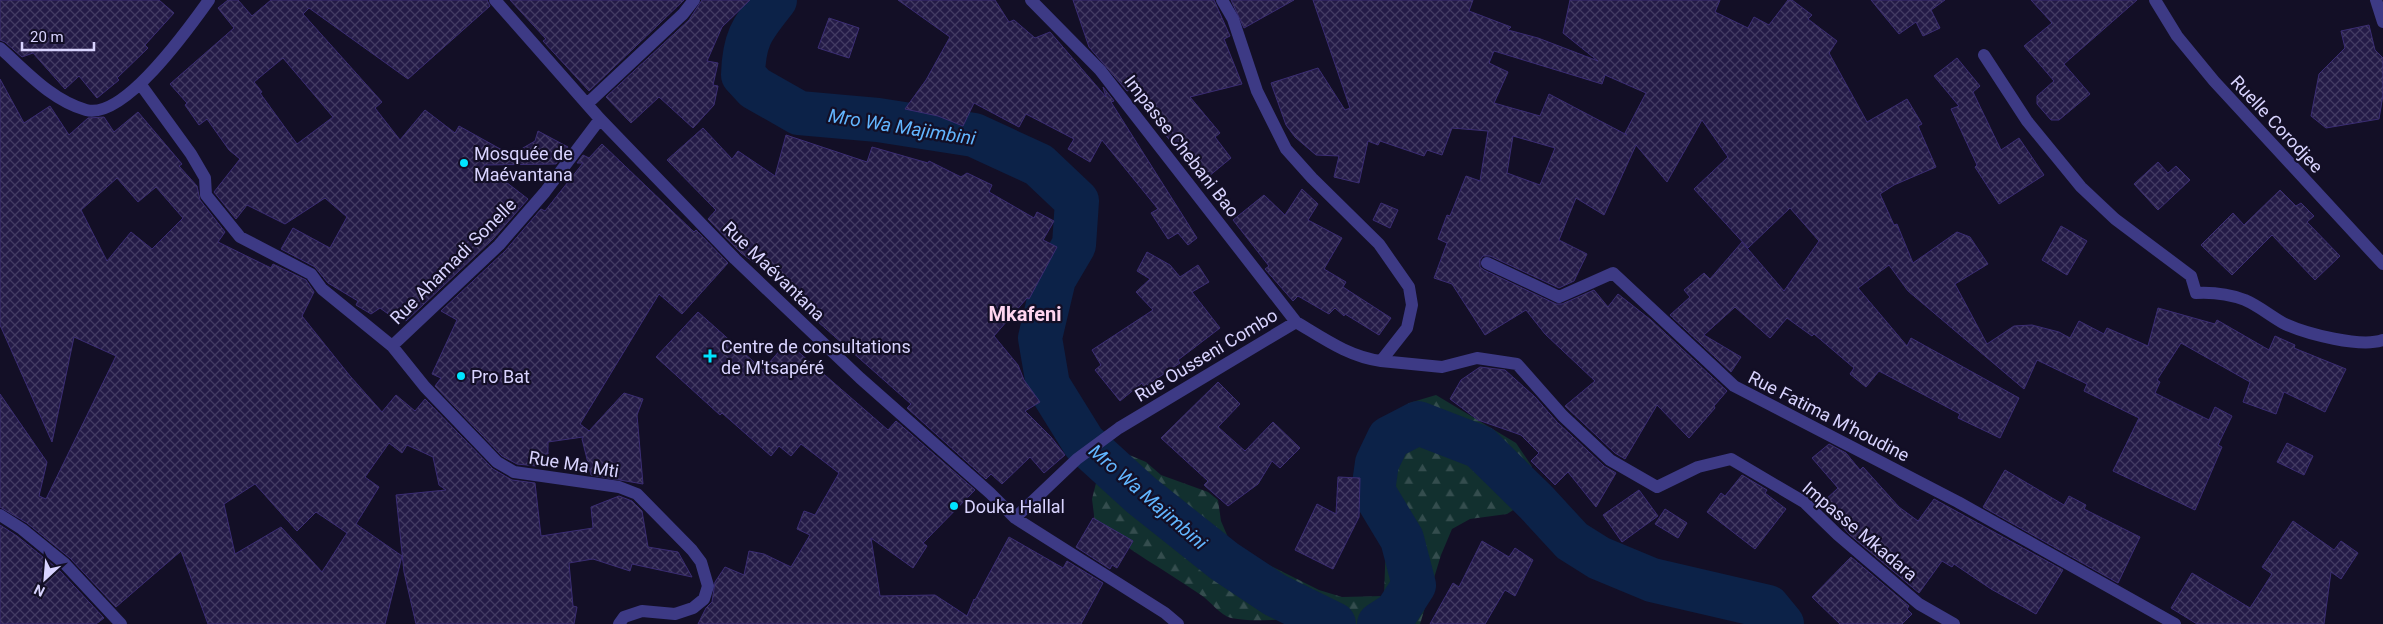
<svg xmlns="http://www.w3.org/2000/svg" width="2383" height="624" font-family="Roboto,sans-serif">
<defs>
<pattern id="forest-firs" width="22" height="20" patternUnits="userSpaceOnUse" patternTransform="scale(1.25)"><rect width="22" height="20" fill="#12302f"/><path d="M5 1l3.5 6h-7zM16 11l3.5 6h-7z" fill="#344d4e"/></pattern>
<pattern id="building-cross-hatch" width="8" height="8" patternUnits="userSpaceOnUse" patternTransform="scale(1.25)"><rect width="8" height="8" fill="#241b47"/><path d="M0 0l8 8M0 8l8-8" fill="none" stroke="#433b63"/></pattern>
</defs>
<rect width="100%" height="100%" fill="#130f26"/>
<path fill="url(#forest-firs)" d="M1436,395l80,48 15,22 5,22 -10,15 -19,12 -37,5 -18,10 -11,26 -21,69h-106c-26,-9 -53,0 -83,-6 -11,-3 -21,-17 -30,-23 -36,-25 -72,-44 -106,-72l-3,-24 4,-16 11,-20 20,-9 19,8 15,13 47,17 10,8 3,21 9,21 29,18 60,30 23,7 42,-1 4,-111 -2,-59 23,-23z"/>
<g fill="none" stroke-linecap="round" stroke-linejoin="round">
<path stroke="#0c2248" stroke-width="44" d="M775,0c-22,28 -31,37 -32,75l12,13 44,25 79,7 96,15 65,30 38,36 -3,44 -20,34 -14,59 8,47 36,58 57,52 83,66 51,34 59,29
M1379,624l17,-11 18,-28 -12,-46 -29,-48 4,-28 12,-25 29,-15 62,24 56,55 36,39 27,17 53,22 116,27 14,17"/>
</g>
<path fill="url(#building-cross-hatch)" stroke="#3b2d73" fill-rule="evenodd" d="M0,0h159l15,13 -29,32 3,3 -31,30 2,2 -22,18 -18,-22 -14,13 -32,-36 -11,4 -17,-15 -5,-2z
M228,0h10l14,16 19,-16h216l3,6 -82,73 -99,-71 -6,6 79,88 -7,6 25,32 25,-30 30,23 4,-7 52,29 24,-14 3,-10 30,16 -12,17 -72,1 44,34 -35,40 -87,82 -12,-8 -3,3 -11,-8 -9,6 -15,-9 2,-4 -30,-18 -13,-16 -34,-18 12,-21 37,20 17,-31 -22,-19 -40,26 -38,-19 -11,14 -22,-27 26,-33 -11,-9 -22,-31 -8,6 -14,-20 2,-2 -17,-19 64,-56 -16,-20zM283,58l50,59 -36,27 -37,-51 2,-1 -8,-10z
M510,0h174l-95,91 -46,-50 3,-2z
M702,0h48l-28,27 -15,34 11,2 -5,22 5,1 -4,19 -21,23 -34,-31 -28,26 -25,-26 83,-77z
M898,0h97l14,22 5,-2 21,18 15,-6 56,65 -3,-10 11,14 -3,1 86,136 -9,7 -10,-12 -10,6 -17,-26 7,-4 -56,-69 -12,22 -22,-13 6,-10 -48,-25 -7,13 -45,-24 -11,23 -25,-10 -33,-7 21,-29 24,-43z
M1073,0h141l16,36 -6,3 18,45 -52,13 30,36 -5,4 16,21 -28,23 -74,-91 -2,1 -38,-44z
M1231,0h63l-50,28z
M1313,0h160l-4,11 42,16 -3,3 30,8 60,23 -35,-28 7,-33h150l-5,12 33,16 6,-11 15,8 19,-25h4l20,15 -4,4 29,22 -8,12 38,69 40,-23 15,25 -4,2 18,41 -42,18 -14,9 14,31 3,-1 16,39 44,-31 13,5 18,27 -33,20 32,60 27,-18 18,-1 27,7 11,6 9,-17 25,13 3,-6 41,18 10,-38 57,16 2,-4 52,30 6,-14 20,9 -1,3 52,21 -21,43 -41,-20 -8,22 -33,-12 7,-20 -69,-39 -24,37 3,2 -5,11 54,27 6,-13 17,9 -14,29 4,2 -27,63 -82,-39 26,-53 -55,-27 3,-7 -50,-24 -13,29 -116,-98 -19,-26 -31,23 49,58 4,-8 108,60 -19,40 -42,-20 2,-4 -81,-43 -13,16 -16,-13 4,-6 -40,-34 -2,2 -25,-18 -17,20 -35,-31 -31,28 37,22 -10,15 -61,-57 20,-18 -6,-7 20,-17 6,6 32,-37 42,49 35,-50 -29,-33 -42,40 -54,-59 34,-32 -26,-37 -35,62 -31,-37 -32,70 -28,-17 -17,42 28,14 -13,27 -15,7 -69,-32h-7l-3,4v7l4,3 72,34h6l32,-14 14,17 10,-13 33,26 76,71 -13,15 1,2 -26,30 -32,-33 -32,54 -10,-6 -50,-47 30,-25 -50,-47 -19,-24 -41,25 -33,-51 -18,-6 13,-35 -9,-4 9,-24 3,1 16,-40 14,5 8,-50 -36,-3 -10,27 -15,-5 -3,6 -44,-15 -2,4 -10,-4 -9,42 -25,-6 5,-21 -23,-1 -21,-18 -9,-12 -15,-42 47,-15 27,42 5,-2zM1494,51l108,33 3,-9 41,18 -21,40 2,2 -78,-41 -9,22 -46,-13 14,-31 -19,-9zM1513,136l42,12 -15,37 -33,-12z
M1871,0h74l-14,10 9,18 -17,8 -7,-14 -17,12z
M2031,0h106l-73,64 26,30 -31,26h-8l-14,-16v-8l17,-15 -30,-35 28,-23z
M829,18l30,10 -10,30 -31,-10z
M2369,25l6,25 8,8v37l-4,24 -53,9 -15,-12 8,-42 26,-26 -4,-17z
M1957,58l23,28 -7,6 28,58 18,-12 25,37 -45,29 -24,-37 2,-2 -26,-56 8,-3 -25,-30z
M0,79l24,44 26,-17 19,29 19,-17 16,-1 10,15 24,-20 44,52 -3,2 18,20 3,14 25,32 -7,10 53,26 2,-4 33,16 8,12 -12,24 48,60 32,36 14,-17 19,16 10,-12 68,70 19,11 23,3 6,53 52,-8 -2,-21 28,-11 13,5 10,10 6,36 30,5 14,25 -60,-13 -2,7 -37,-12 -24,4 4,43 4,1 -3,17h-158l-12,-52 -8,-77 50,-5 -7,-5 -6,-28 -26,-12 -5,8 -13,-10 -24,34 14,10 -23,37 46,32 -17,68h-177l-27,-73 -65,56 -46,-49 -43,-35 -27,-16v-113l47,68 -8,34 7,3 70,-143 -42,-19 -22,105 -52,-117zM117,178l21,24 18,-15 27,31 -31,31 -21,-17 -24,29 -26,-51zM255,484l42,47 19,-19 31,21 -25,39 -41,-45 -46,27 -11,-50z
M703,128l29,31 6,-8 37,25 11,-41 81,27 5,-15 56,16 1,-2 32,16 6,-4 25,12 -3,7 45,26 3,-6 17,9 -11,19 14,7 -28,52 -2,-1 -33,38 24,29 6,15 16,22 -15,9 26,26 14,18 -21,18 -14,-16 -28,27 -11,-10 -5,5 -79,-71 4,-4 -120,-106 5,-5 -55,-40 -33,-34 8,-9 -49,-50z
M602,144l92,88 2,-2 32,33 -46,51 -23,-20 -79,130 9,7 35,-38 19,6 -6,16 6,69 -52,-9 -9,-36 1,-2 -35,5v12l-13,1 1,11 -19,-2 -15,-8 -67,-70 6,-8 -9,-4 25,-54 -16,-9 64,-60 36,-42 4,2 38,-48h-6l6,-8 6,3z
M2158,162l10,11 8,-7 14,14 -32,30 -24,-26z
M1302,189l16,15 -10,16 34,18 -18,31 22,13 -3,5 48,31 -12,17 -34,-21 -1,2 -9,-8 -6,6 -31,-18 -5,5 -28,-32 4,-3 -36,-46 31,-25 21,20z
M2280,190l16,16 5,-3 13,13 -7,6 33,34 -25,24 -43,-45 -40,40 -31,-30 32,-32 11,12z
M1381,203l17,7 -8,18 -17,-8z
M2061,226l26,15 -20,34 -25,-15z
M1147,252l23,13 10,12 18,-12 11,17 -17,10 28,36 -42,32 2,3 -36,24 -2,-4 -22,18 -25,-31 6,-5 -9,-15 61,-40 -17,-18 14,-13 -13,-8z
M698,312l65,58 24,-28 101,88 8,-9 79,69 -52,53 4,3 -14,22 -42,-30 9,58 55,-1 32,21 7,-17 1,1 34,-63 54,31 4,-7 36,22 -22,41h-383l8,-16 6,-6 3,-20 10,-15 19,8 5,-24 15,3 27,13 19,-32 -13,-6 7,-18 11,4 24,-42 -38,-29 -10,12 -12,-10 -8,10 -49,-43 -2,2 -64,-58z
M1480,367l25,3 30,27 22,25 47,44 12,7 -20,34 -28,-35 -13,13 -24,-24 8,-8 -18,-18 -43,-15 -28,-21 11,-19z
M1218,382l22,22 -22,23 27,24 28,-29 27,26 -20,20 -8,-7 -14,23 -30,22 -24,-21 4,-4 -47,-43z
M2287,443l26,13 -9,19 -27,-13z
M1829,444l17,9 14,17 3,-3 36,40 19,14 16,-22 129,71 -27,44 -45,-25 -37,-25 -2,3 -10,-6 -23,32 -70,-59 -27,-31 16,-15 -26,-30z
M2005,470l59,35 5,-9 17,9 -2,4 56,28 -22,46 -135,-76z
M1742,475l25,15 -2,3 21,16 -31,40 -48,-37 14,-19 4,3z
M1338,477l22,1 -1,39 -26,52 -38,-19 22,-46 19,10z
M1639,490l19,26 -36,26 -19,-27z
M1665,509l22,14 -9,15 -23,-14z
M1093,518l40,23 -16,27 -5,-3 -2,4 -34,-22z
M2293,521l41,29 7,-9 17,12 -17,26 -10,-7 -7,52h-127l-26,-16 21,-35 58,35 22,-34 -10,-7z
M0,525l17,11 42,34 45,48 -8,6h-96z
M1482,541l27,16 6,-9 18,12 -18,36 -10,-6 -20,34h-55l23,-41 6,4z
M1851,557l58,49 -2,3 5,5 -10,10h-62l-28,-27z"/>
<g fill="none" stroke-linecap="round" stroke-linejoin="round">
<path stroke="#3d3a85" stroke-width="12" d="M495,0l105,119 135,140 125,119 130,115 25,25 150,95 13,11
M1031,0l69,70 196,252
M2155,0l22,36 37,45 169,183
M2376,0l7,22
M0,48c26,23 51,52 86,62 38,10 103,-82 123,-110
M1984,55l43,66 54,66 34,32 76,57 5,17c18,-1 33,1 49,7 14,6 27,17 40,24 22,10 76,24 98,16
M141,85l50,69 14,24 1,17 34,42 71,37 11,15 70,57 33,41 72,75 17,10 105,15 18,7 55,56 9,12 7,24 -4,13 -11,9 -18,6 -33,-3 -18,6 -5,7
M587,104l96,-90 11,-14
M1487,263l72,34 54,-24 121,113 224,116 217,122
M392,346l107,-101 46,-53 55,-73
M1381,361l61,6 35,-9 40,6 46,52 47,44 47,27 41,-20 33,-8 73,43 34,33 81,69 35,20
M0,515l22,14 43,35 56,60
M1015,518l62,-59 42,-31 177,-106c27,16 53,35 85,39l26,-33 5,-23 -3,-18 -30,-43 -67,-66 -26,-29 -29,-58 -24,-72 -11,-19"/>
</g>
<g fill="#00e5ff" stroke="#130f26" stroke-width="2">
<circle cx="464" cy="163" r="5"/>
<path d="M707.5 348.5h5v5h5v5h-5v5h-5v-5h-5v-5h5z"/>
<circle cx="461" cy="376" r="5"/>
<circle cx="954" cy="506" r="5"/>
</g>
<g text-anchor="middle" dominant-baseline="central" stroke-width="4.5" stroke-linejoin="round" paint-order="stroke">
<g font-size="18" fill="#d9d4ff" stroke="#130f26">
<text transform="translate(2277 124) rotate(47)">Ruelle Corodjee</text>
<text transform="translate(1182 146) rotate(52)">Impasse Chebani Bao</text>
<text transform="translate(453 261) rotate(-45)">Rue Ahamadi Sonelle</text>
<text transform="translate(774 271) rotate(44)">Rue Maévantana</text>
<text transform="translate(1206 355) rotate(-31)">Rue Ousseni Combo</text>
<text transform="translate(1829 416) rotate(27)">Rue Fatima M'houdine</text>
<text transform="translate(574 464) rotate(9)">Rue Ma Mti</text>
<text transform="translate(1860 531) rotate(40)">Impasse Mkadara</text>
</g>
<g font-size="18" fill="#d9d4ff" stroke="#130f26" text-anchor="start">
<text x="474" y="153">Mosquée de<tspan x="474" dy="21">Maévantana</tspan></text>
<text x="721" y="346">Centre de consultations<tspan x="721" dy="21">de M'tsapéré</tspan></text>
<text x="471" y="376">Pro Bat</text>
<text x="964" y="506">Douka Hallal</text>
</g>
<g font-size="19" font-style="italic" fill="#62b6ff" stroke="#130f26">
<text transform="translate(902 127) rotate(9)">Mro Wa Majimbini</text>
<text transform="translate(1148 497) rotate(41)">Mro Wa Majimbini</text>
</g>
<g font-size="20" font-weight="bold" fill="#ffd6f0" stroke="#130f26">
<text x="1025" y="314">Mkafeni</text>
</g>
</g>
<g transform="translate(45 579) rotate(206)" stroke="#130f26" stroke-width="4" paint-order="stroke">
<path d="M0-4L9 19L0 12L-9 19Z" fill="#d9d4ff"/>
<text y="-8" font-size="14" font-weight="bold" text-anchor="middle" fill="#d9d4ff">N</text>
</g>
<path d="M22 42v8h72v-8" fill="none" stroke="#d9d4ff" stroke-width="2.5"/>
<text x="30" y="42" font-size="15" fill="#d9d4ff" stroke="#130f26" stroke-width="4" paint-order="stroke">20 m</text>
</svg>
